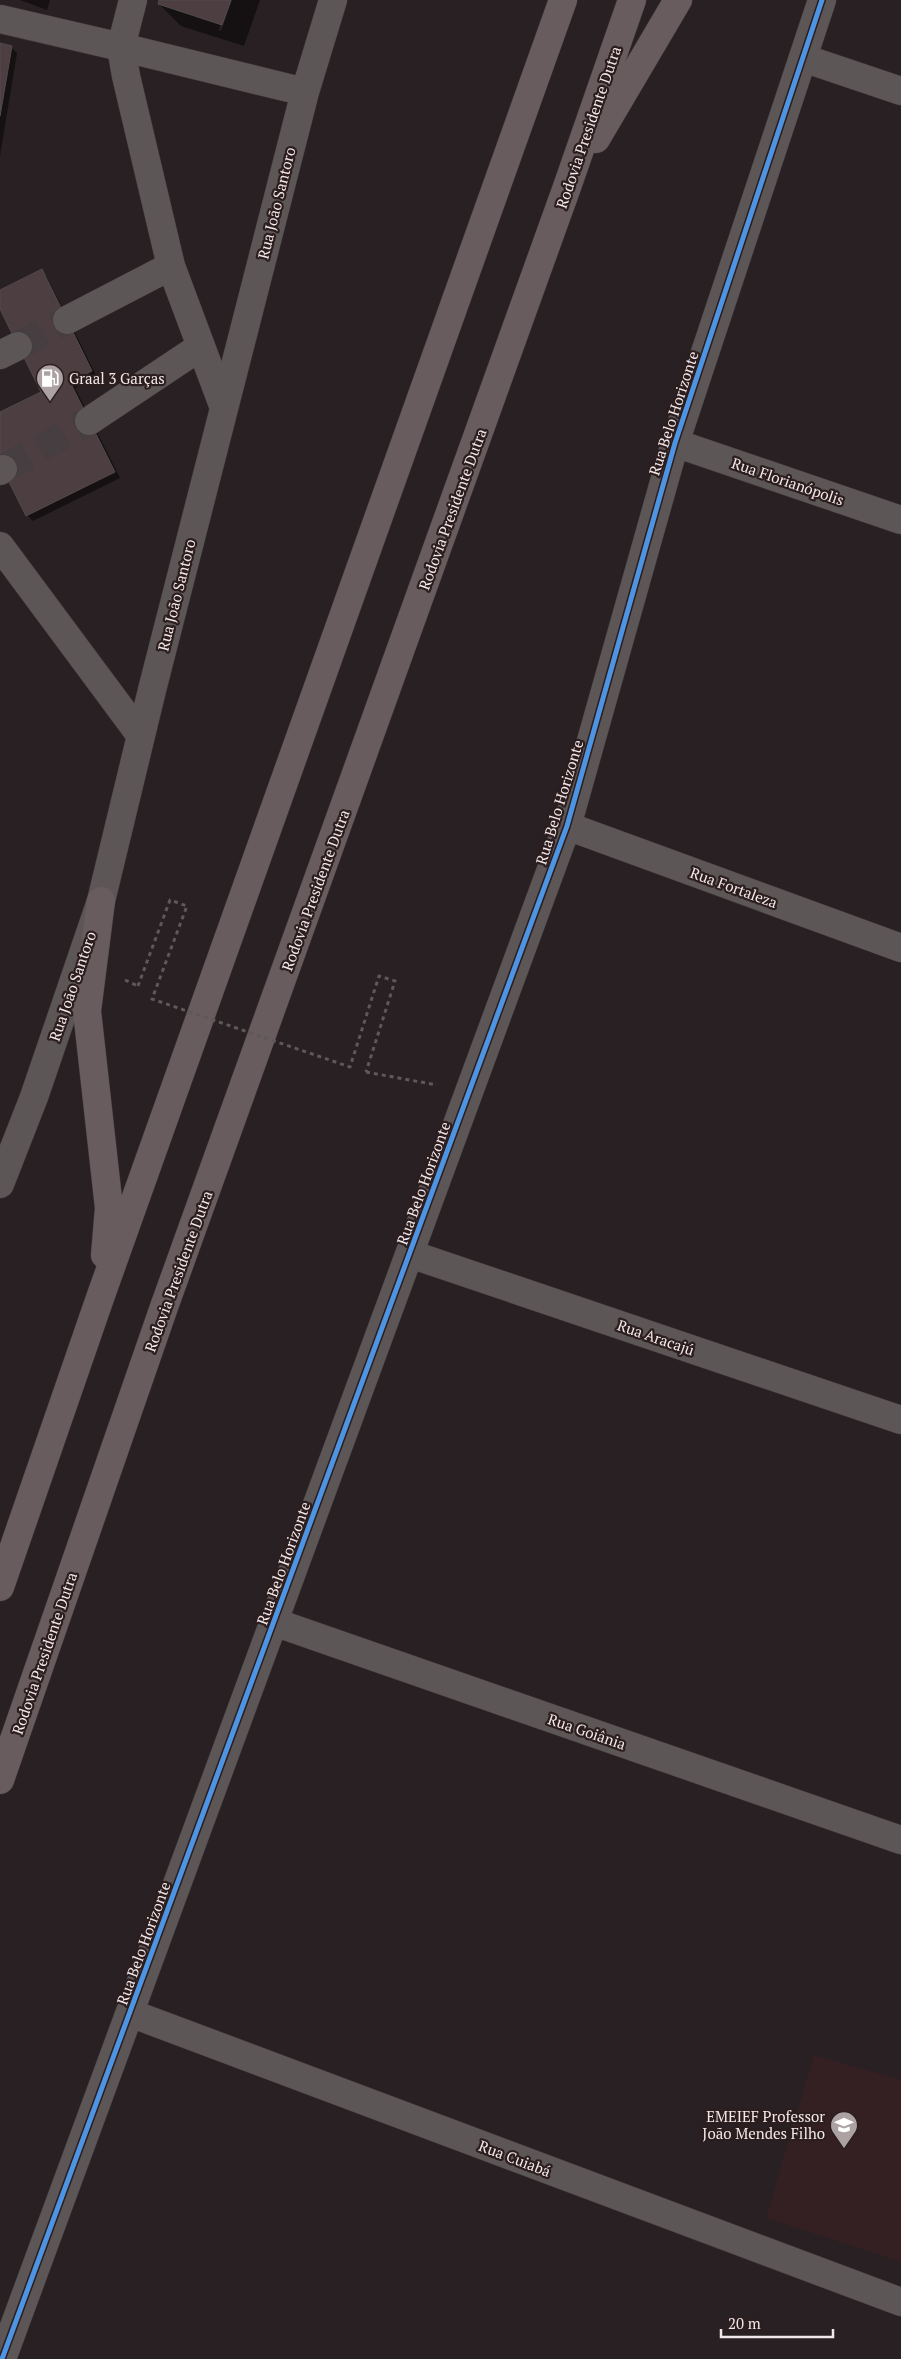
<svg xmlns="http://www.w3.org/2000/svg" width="901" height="2359" font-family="'PT Serif',serif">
<rect width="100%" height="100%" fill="#282022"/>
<path fill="#342023" d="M814,2055l87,25v182l-135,-44z"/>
<path fill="#0007" d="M20,0h30l-3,10z
M160,0h69l-10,30 2,1 11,-31h28l-16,46 -63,-20 -22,-22z
M0,44l11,3 6,6 -17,103z
M41,271l6,6 50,100 -22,11 45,90 -87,43 -6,-6 -27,-54v-47l43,-22 -43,-85v-16z"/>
<path fill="#4c3e41" stroke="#524a4c" d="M159,0h72l-9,25 -64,-21z
M0,43l12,3 -12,70z
M42,269l50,102 -22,11 45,90 -89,44 -26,-52v-52l41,-20 -41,-83v-19z"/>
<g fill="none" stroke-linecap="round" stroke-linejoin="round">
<path stroke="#463e40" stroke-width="28" stroke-dasharray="28 14" stroke-linecap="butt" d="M18,346l49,-26
M3,469l86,-48"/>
<g stroke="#423a3c" stroke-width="29">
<path id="minor" d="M133,0l-12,47 5,29 45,190 53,142
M0,19l121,28 184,45
M803,58l98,33
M67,320l104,-54
M0,355l18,-9
M89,421l111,-74
M675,443l226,77
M0,471l3,-2
M0,546l141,190
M567,826l334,122
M0,1184l34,-87 67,-196 51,-211 153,-598 28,-92
M410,1254l491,166
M274,1622l627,218
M130,2013l771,289
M2,2359l565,-1533 108,-383 147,-443"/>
</g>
<g stroke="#423a3c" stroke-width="29">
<path id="highway" d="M596,139l82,-139
M101,901l-14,110 22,197 -4,47
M0,1587l100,-289 463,-1298
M0,1780l164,-473 403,-1120 65,-187"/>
</g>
<path stroke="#5f5859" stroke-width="3" stroke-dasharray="4 4" stroke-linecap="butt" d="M125,980l13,6
M366,1072l71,13"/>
<use href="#minor" stroke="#5c5657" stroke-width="28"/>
<use href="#highway" stroke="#695c5e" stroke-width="28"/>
<path stroke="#5f5859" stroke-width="3" stroke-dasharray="4 4" stroke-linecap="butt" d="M138,986l32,-86 17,6 -35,93 198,68 29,-91 16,5 -29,91"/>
<g stroke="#2c1d1f" stroke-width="8">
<path id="cycleway" d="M2,2359l565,-1533 108,-383 147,-443"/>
</g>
<use href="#cycleway" stroke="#4d94e3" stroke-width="5"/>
</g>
<defs>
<g id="fuel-pin" transform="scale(1.4375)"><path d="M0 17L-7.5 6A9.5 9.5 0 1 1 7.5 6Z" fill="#aca2a3" stroke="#2c1d1f"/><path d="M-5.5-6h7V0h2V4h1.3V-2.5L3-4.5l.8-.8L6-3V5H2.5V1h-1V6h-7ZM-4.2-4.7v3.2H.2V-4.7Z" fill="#fff"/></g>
<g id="school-pin" transform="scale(1.4375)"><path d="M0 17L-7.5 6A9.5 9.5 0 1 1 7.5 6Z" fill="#aca2a3" stroke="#2c1d1f"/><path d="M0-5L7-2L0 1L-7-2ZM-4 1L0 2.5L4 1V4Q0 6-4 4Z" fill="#fff"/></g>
</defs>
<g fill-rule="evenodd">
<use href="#fuel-pin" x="50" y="378"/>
<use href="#school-pin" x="844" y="2125"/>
</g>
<g text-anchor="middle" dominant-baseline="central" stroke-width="4.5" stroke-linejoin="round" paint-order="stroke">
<g font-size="15" fill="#f3e8e9" stroke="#2c1d1f">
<text transform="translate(588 127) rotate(-71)">Rodovia Presidente Dutra</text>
<text transform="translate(276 203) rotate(-76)">Rua João Santoro</text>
<text transform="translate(673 413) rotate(-72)">Rua Belo Horizonte</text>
<text transform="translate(788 481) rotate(19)">Rua Florianópolis</text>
<text transform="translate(452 509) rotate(-70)">Rodovia Presidente Dutra</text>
<text transform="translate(176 595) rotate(-76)">Rua João Santoro</text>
<text transform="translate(559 802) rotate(-73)">Rua Belo Horizonte</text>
<text transform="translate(734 887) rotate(20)">Rua Fortaleza</text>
<text transform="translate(315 890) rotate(-70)">Rodovia Presidente Dutra</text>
<text transform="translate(72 986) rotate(-71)">Rua João Santoro</text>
<text transform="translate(423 1183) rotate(-70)">Rua Belo Horizonte</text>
<text transform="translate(178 1271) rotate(-70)">Rodovia Presidente Dutra</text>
<text transform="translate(656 1337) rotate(19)">Rua Aracajú</text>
<text transform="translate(283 1563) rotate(-70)">Rua Belo Horizonte</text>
<text transform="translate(44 1653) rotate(-71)">Rodovia Presidente Dutra</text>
<text transform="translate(587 1731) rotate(19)">Rua Goiânia</text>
<text transform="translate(143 1943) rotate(-70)">Rua Belo Horizonte</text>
<text transform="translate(515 2158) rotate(21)">Rua Cuiabá</text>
</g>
<g font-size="15" fill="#f3e8e9" stroke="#2c1d1f" text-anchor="start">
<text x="69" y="378">Graal 3 Garças</text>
<text x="825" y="2116" text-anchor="end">EMEIEF Professor<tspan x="825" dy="17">João Mendes Filho</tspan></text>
</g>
</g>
<path d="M721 2329v8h112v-8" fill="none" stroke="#f3e8e9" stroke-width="2.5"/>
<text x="728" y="2329" font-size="15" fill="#f3e8e9" stroke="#2c1d1f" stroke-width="4" paint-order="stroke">20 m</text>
</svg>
